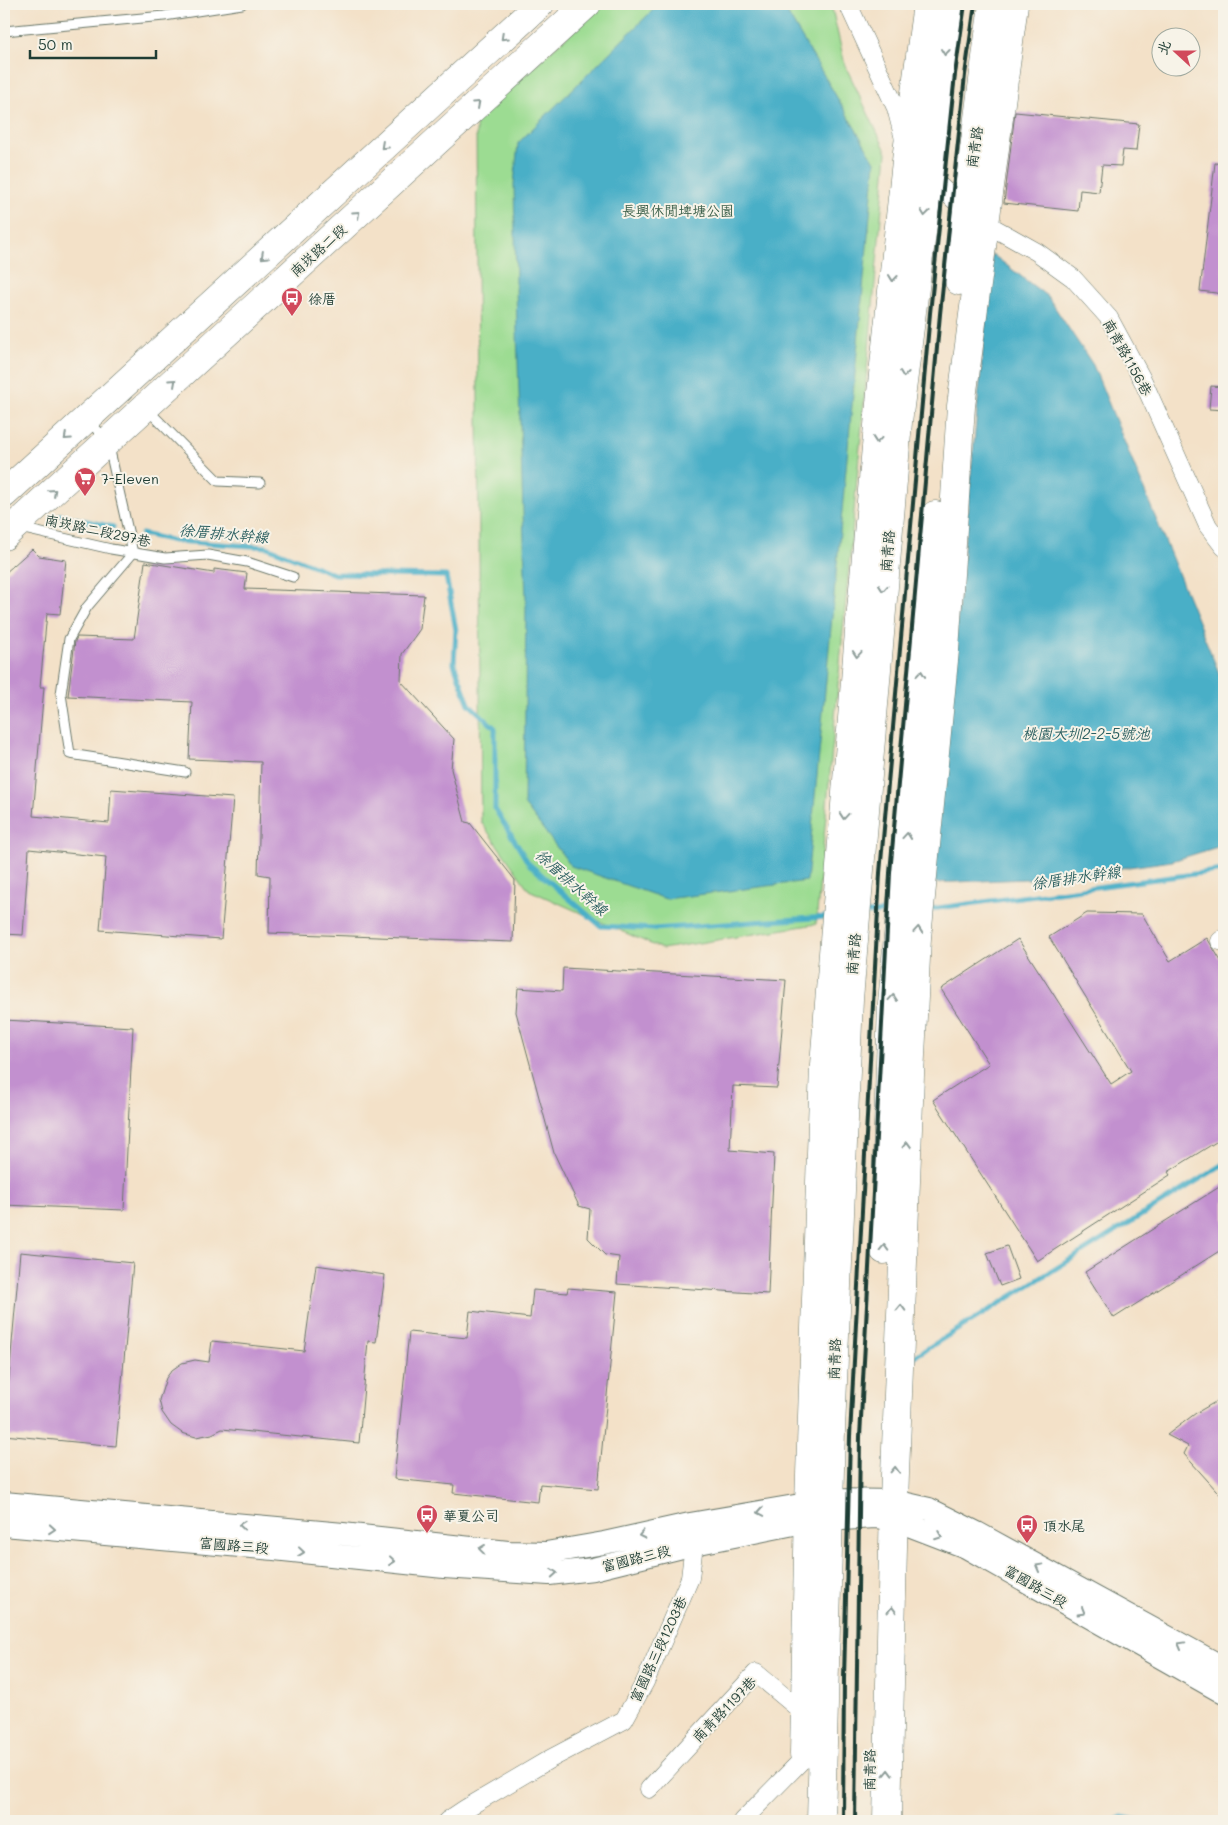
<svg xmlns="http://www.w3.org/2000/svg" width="1228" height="1825" font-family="Mali,'LXGW WenKai TC',sans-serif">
<rect width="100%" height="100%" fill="#f7f3e8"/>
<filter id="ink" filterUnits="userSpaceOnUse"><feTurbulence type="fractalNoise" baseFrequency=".02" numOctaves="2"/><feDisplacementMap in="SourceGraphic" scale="10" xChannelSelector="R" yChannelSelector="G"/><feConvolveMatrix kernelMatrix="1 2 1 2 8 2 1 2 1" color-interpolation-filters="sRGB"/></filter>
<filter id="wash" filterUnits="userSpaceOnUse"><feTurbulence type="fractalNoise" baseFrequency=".0096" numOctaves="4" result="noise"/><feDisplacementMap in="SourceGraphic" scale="20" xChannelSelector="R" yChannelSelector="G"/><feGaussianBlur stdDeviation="1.12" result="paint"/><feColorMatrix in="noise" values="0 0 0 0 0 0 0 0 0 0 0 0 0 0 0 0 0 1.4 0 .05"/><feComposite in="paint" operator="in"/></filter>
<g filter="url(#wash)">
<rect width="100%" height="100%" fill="#f3e1c8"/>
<path fill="#9cdc92" stroke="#5e8c63" d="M603,4h228l14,61 42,88 -71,771 -154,25 -133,-59 -48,-68 -5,-704z"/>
<path fill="#48afc7" stroke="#34767e" d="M659,4h123l93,158 -68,719 -141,18 -95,-33 -47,-62 2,-203 -9,-268 -3,-149 4,-41z
M992,254l56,43 45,68 131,320v160l-52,16 -122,17 -118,5z"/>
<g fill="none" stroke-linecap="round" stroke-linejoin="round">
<path stroke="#48afc7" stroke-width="5" d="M60,515l53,12
M142,534l32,7 93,6 67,27 112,2 10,54 -2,34 15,40 26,24v81l34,55 72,62 52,3 173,-12
M930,909l294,-39
M866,913l24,-1
M912,1358l312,-194
M1114,1821l8,-4 19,4"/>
</g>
<g id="blocks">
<path fill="#c290cf" d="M1015,112l124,12 -3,27 -13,-1 -2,16 -19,-1 -3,27 -19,-2 -2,21 -74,-8z
M1215,163l9,1v130l-24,-3z
M1211,386l13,1v23l-15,-1z
M32,549l7,7 27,4 -6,54 -13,-1 -7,74h4l-11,129 76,7 2,-34 122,9 -12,141 -121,-9 6,-73 -77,-8 -6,86 -19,-1v-282l4,-43h-4v-35z
M145,562l69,11v-4l33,4 -2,16 179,6 -4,34 -18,25 -1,27 53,58 -3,30 14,53 5,1 45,57 -2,62 -244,-9 1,-57 -12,-2 3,-112 -72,-3 3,-57 -124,-6 7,-55 2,-4 57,2z
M1087,913l55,1 28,47 37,-23 17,28v171l-56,35 2,3 -133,86 -104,-161 56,-36 -48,-75 77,-50 93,145 20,-13 -82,-134z
M563,968l223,12 -9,108 -44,-2 -3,64 44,4 -6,140 -151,-10 2,-27 -14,-2 -17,-17 2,-29 -11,-3 -25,-53 -38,-141 2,-24 44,3z
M4,1020l129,7 -9,183 -120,-5z
M1224,1184v64l-110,70 -29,-46z
M1007,1246l12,33 -19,7 -13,-33z
M20,1252l113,11 -17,183 -112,-11z
M316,1265l69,10 -9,67 -8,-1 -9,102 -137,-14 -10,5 -16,3 -14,-4 -11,-8 -9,-13 -3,-12 7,-22 6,-8 10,-7 13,-3 14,2 3,-21 92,10z
M568,1288l49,4 -19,197 -58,-5 -2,18 -85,-9 1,-8 -60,-6 15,-147 58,6 3,-27 60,7 3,-28 34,3z
M1224,1397v102l-40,-45 4,-8 -21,-11 29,-22z"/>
</g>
</g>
<g filter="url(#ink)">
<use href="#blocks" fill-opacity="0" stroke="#697668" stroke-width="1"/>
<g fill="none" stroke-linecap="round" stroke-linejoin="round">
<g stroke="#697668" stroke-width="11">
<path id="service" d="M4,31l160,-15 78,-12
M147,409l71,72 42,2
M89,421l19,21 25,111 -46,54 -18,32 -8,55 9,60 115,18
M20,528l91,21 54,9 43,-3 39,7 46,15"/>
</g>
<g stroke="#697668" stroke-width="19">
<path id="minor" d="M848,4l48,104 8,31
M924,171l42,40 19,12 52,29 36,26 36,40 34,63 65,145 16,21
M1220,941l4,-3
M649,1789l107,-116 49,41
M447,1821l18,-12 85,-50 74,-39 21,-38 45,-104 4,-34 -3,-12
M742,1821l62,-63"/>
</g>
<g stroke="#697668" stroke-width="24">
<path id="tertiary" d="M4,1503l339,31 165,18 38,1 58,-10 86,-19 140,-24 64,1 35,8 48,24 247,135
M4,1525l270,24 170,18 105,7 44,-5 101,-25 115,-23 66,-4 18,2 73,28 258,146"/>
</g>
<g stroke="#697668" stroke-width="29">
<path id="primary" d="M959,281l10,-94 24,-183
M4,494l536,-490
M4,536l583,-532
M884,1250l8,-246 43,-489
M804,1754l5,-250 15,-439 35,-433 22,-239 26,-241 20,-148
M821,1821l10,-391 18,-431 49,-577 53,-418
M887,1821l7,-320 16,-426 7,-137 28,-288 16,-244 53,-402"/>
</g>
<use href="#service" stroke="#fff" stroke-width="9"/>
<use href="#minor" stroke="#fff" stroke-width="18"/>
<use href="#tertiary" stroke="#fff" stroke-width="22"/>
<use href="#primary" stroke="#fff" stroke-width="28"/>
<path stroke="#1f3d34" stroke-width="4" d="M843,1821l1,-142 6,-243 30,-563 50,-560 25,-239 10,-70
M855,1821l5,-384 30,-564 50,-559 25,-239 10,-71"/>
</g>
<defs><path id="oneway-chevron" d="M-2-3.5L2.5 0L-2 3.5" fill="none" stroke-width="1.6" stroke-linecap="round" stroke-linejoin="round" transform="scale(1.25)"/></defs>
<g stroke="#8f9e9a">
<use href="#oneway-chevron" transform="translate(504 37) rotate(137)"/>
<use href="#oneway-chevron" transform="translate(945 52) rotate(97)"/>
<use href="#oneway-chevron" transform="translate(477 104) rotate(-42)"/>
<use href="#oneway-chevron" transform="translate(384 146) rotate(137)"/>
<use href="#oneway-chevron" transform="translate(925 213) rotate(97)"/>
<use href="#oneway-chevron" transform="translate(357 214) rotate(-42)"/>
<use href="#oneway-chevron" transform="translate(264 256) rotate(137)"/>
<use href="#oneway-chevron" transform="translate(893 278) rotate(96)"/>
<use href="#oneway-chevron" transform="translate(904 374) rotate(97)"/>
<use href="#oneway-chevron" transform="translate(173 382) rotate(-42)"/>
<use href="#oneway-chevron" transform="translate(67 437) rotate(138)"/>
<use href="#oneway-chevron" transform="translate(877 440) rotate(95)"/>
<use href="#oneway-chevron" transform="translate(53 492) rotate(-42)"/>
<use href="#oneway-chevron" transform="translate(883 588) rotate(95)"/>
<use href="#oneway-chevron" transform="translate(857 654) rotate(95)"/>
<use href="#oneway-chevron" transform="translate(921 674) rotate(-85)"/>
<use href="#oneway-chevron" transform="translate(844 816) rotate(95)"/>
<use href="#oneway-chevron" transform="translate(907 836) rotate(-85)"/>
<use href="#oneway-chevron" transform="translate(918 930) rotate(-85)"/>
<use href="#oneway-chevron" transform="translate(893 998) rotate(-85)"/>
<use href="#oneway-chevron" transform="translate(907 1145) rotate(-88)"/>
<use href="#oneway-chevron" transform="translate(884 1248) rotate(-88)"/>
<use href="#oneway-chevron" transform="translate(901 1308) rotate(-88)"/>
<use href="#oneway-chevron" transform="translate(895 1470) rotate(-88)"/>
<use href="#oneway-chevron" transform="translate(761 1512) rotate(170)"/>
<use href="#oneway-chevron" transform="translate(242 1525) rotate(-175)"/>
<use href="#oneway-chevron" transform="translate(52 1529) rotate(5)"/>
<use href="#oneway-chevron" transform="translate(642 1535) rotate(168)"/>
<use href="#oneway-chevron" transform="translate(939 1536) rotate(21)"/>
<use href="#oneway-chevron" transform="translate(482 1549) rotate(-173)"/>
<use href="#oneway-chevron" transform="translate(301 1552) rotate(6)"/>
<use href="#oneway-chevron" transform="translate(392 1561) rotate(6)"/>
<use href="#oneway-chevron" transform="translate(1039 1567) rotate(-151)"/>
<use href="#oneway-chevron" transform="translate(554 1573) rotate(-4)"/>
<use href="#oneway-chevron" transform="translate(892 1610) rotate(-89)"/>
<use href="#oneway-chevron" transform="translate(1082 1612) rotate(30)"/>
<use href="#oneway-chevron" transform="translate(1181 1645) rotate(-151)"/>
<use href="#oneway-chevron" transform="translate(888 1773) rotate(-89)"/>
</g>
</g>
<defs>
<g id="bus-pin" transform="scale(1.125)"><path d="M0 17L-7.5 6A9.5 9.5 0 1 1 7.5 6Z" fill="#d1495b" stroke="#f7f3e8"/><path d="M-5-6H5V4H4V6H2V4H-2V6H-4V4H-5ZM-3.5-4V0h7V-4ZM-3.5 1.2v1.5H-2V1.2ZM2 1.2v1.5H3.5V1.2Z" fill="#fff"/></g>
<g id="supermarket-pin" transform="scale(1.125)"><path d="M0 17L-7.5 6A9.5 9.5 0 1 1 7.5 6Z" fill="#d1495b" stroke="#f7f3e8"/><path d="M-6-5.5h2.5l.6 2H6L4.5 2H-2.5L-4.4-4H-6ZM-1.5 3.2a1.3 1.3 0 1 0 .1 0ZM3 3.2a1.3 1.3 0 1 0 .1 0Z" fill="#fff"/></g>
</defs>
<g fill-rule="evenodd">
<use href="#bus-pin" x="292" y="298"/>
<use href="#supermarket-pin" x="85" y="478"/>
<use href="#bus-pin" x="427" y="1515"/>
<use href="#bus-pin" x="1027" y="1525"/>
</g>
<g text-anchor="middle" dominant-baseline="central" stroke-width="4" stroke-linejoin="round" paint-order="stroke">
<g font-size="14" fill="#1f3d34" stroke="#f7f3e8">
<text transform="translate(974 147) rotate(-82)">南青路</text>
<text transform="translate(318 250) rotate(-42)">南崁路二段</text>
<text transform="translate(1128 357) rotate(61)">南青路1156巷</text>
<text transform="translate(98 530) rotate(12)">南崁路二段297巷</text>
<text transform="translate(887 551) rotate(-85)">南青路</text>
<text transform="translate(853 954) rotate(-85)">南青路</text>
<text transform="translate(834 1359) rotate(-88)">南青路</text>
<text transform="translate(234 1545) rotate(5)">富國路三段</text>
<text transform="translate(636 1558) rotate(-14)">富國路三段</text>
<text transform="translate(1036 1586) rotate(30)">富國路三段</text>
<text transform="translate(658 1649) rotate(-65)">富國路三段1203巷</text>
<text transform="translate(724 1709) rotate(-46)">南青路1197巷</text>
<text transform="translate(869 1770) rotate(-89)">南青路</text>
</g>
<g font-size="14" fill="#385d47" stroke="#f7f3e8">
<text x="678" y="210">長興休閒埤塘公園</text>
</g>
<g font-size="14" fill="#1f3d34" stroke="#f7f3e8" text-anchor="start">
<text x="308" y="298">徐厝</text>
<text x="101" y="478">7-Eleven</text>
<text x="443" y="1515">華夏公司</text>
<text x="1043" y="1525">頂水尾</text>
</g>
<g font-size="15" font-style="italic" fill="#2b5f60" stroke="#f7f3e8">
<text transform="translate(224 533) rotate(5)">徐厝排水幹線</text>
<text x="1086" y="733">桃園大圳2-2-5號池</text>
<text transform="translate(1076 877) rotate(-8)">徐厝排水幹線</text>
<text transform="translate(572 882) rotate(42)">徐厝排水幹線</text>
</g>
</g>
<rect width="1228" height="1825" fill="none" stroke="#f7f3e8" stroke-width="20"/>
<g transform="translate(1176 52) rotate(291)"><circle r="24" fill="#f7f3e8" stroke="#a1aaa0"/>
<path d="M0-4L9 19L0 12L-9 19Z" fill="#d1495b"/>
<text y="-8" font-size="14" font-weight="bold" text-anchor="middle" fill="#1f3d34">北</text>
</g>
<path d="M30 50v8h126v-8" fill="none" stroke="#1f3d34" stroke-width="2.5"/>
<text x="38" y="50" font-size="15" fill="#1f3d34" stroke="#f7f3e8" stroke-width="4" paint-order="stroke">50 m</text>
</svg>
